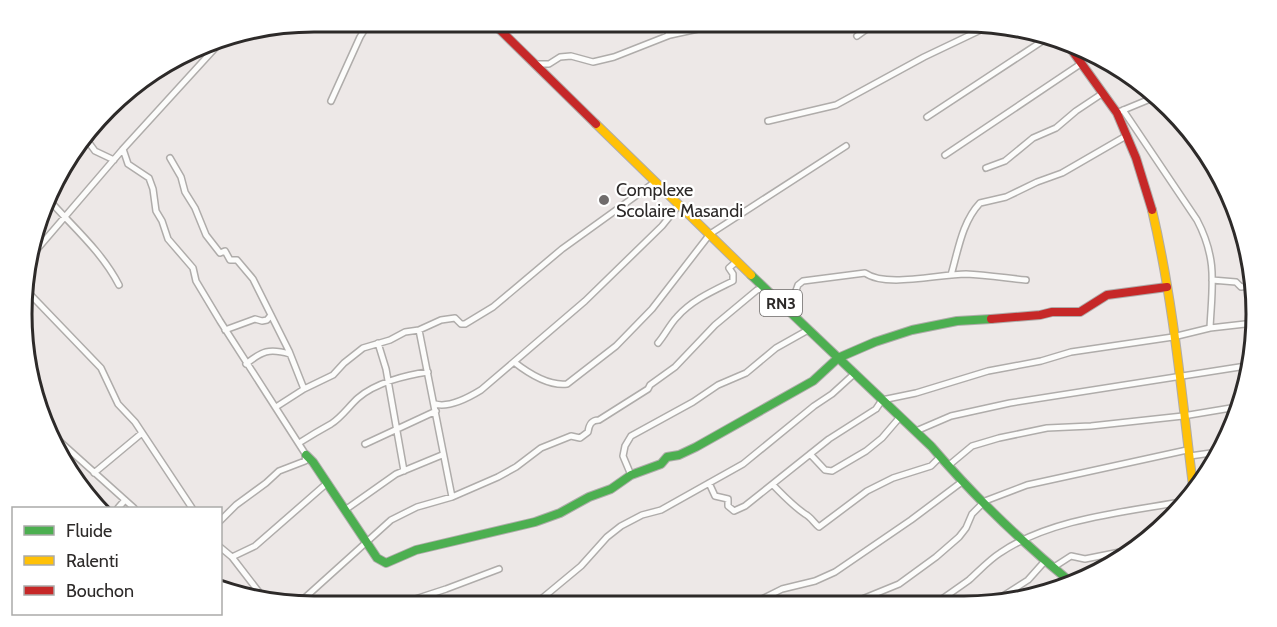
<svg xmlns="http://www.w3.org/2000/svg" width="1277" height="627" font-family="Cabin,sans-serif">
<rect width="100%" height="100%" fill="#ede8e7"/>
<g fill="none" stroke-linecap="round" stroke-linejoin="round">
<g stroke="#afacaa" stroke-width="8">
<path id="street" d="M660,21l10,14
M857,36l21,-15
M537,64h12l11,-7 11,-1 22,6 21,-5 56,-22 65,-14
M331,101l29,-64 10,-16
M1123,110l74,110c21,40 15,66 13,108
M1121,111l34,-14
M927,117l120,-79
M768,121l68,-16 88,-48 65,-31
M84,136l11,15 19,9
M123,149l5,15 21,14 4,11 3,22 6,10 6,18 25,29 3,13 24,40 86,134 -1,6 -26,10 -13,12 -30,22 -16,16
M945,155l137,-92
M170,158l11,19 4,15 10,16 11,27 14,18 5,-2 5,9h7l16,19 36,72 15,38
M986,168l19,-7 28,-23 23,-10 20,-17 27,-18
M1221,182l5,17
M50,201c24,27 52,51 69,84
M710,234l136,-88
M27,261l96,-112 104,-114
M951,275c7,-24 11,-53 29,-72l26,-6 31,-15 25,-9 64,-37
M1212,280l24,2 5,5 10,-1
M26,290l75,78 17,36 17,18 57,86
M782,305l12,-9 4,-11 5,-4 62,-8c21,15 74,1 101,1 20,1 40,4 60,6
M225,330l30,-11 7,2 5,-1 4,-5
M419,330l33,167
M378,343l8,26 18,102
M658,343c7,-8 12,-19 19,-26 15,-17 36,-26 56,-36v-7l-4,-6 8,-7
M514,362c14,11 35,24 53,22l49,-38 36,-37 58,-75
M246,364c16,-13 23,-16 44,-10
M435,404c14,4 33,-6 46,-14l104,-89 77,-75 17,-21
M276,407l28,-18 29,-14 11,-12 19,-15 27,-8 15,-8 14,-2 22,-10 14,-2 6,6h4l28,-17 69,-58 93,-67
M47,430l87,78
M916,431l35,-15 59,-13 236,-37
M299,443c11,-7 21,-13 32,-19 11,-7 18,-18 27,-26 17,-15 48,-23 70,-26
M365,444l71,-33
M810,454l15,16 7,1 34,-20 16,-13 18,-21
M1190,456l28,-4
M948,466l24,-20 27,-8 48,-10 44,-2 92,-10 54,-9
M94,473l48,-40
M631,475l-8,-19 2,-10 6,-10 62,-34 25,-17 28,-12 30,-25 32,-18
M709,483l6,13 13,3v7l6,5 11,-5 84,-67 47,-30 6,-9 34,-7 72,-22 53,-10 30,-9 102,-15 37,-9 44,-5
M773,485c11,11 19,20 32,29 6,3 9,9 14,13l48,-36 26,-13 38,-12 9,-9
M118,508l7,-8
M345,510l51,-36 46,-19
M220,547l12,10 30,39
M232,557l23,-11 71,-62
M1054,567l17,-11 14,3 50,-10
M299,603l92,-83 26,-13 35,-10 46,-20 18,-10 25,-19 30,-12 9,2 8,-6c1,-7 3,-12 11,-12l49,-31 2,-4 25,-18 40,-42 42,-35 8,-2
M992,603l36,-23 17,-19
M752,604l30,-15 33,-8 20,-9 76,-52 52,-39
M850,604l49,-20 37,-27 23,-20 7,-9 6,-14 13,-13 42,-16 160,-35
M935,604c11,-8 23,-16 34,-24 10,-9 20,-20 31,-27 51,-35 127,-41 186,-52
M534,605l47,-39 26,-29 14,-11 21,-11 19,-5 82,-46 71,-58 18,-12 22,-20
M394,606l52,-17 53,-20"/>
</g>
<g stroke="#afacaa" stroke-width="10">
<path id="fast" d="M751,275l180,171c41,48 93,98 142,138
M306,455l7,7 64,96 9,5 30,-13 119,-28 25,-9 29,-16 22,-8 20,-14 30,-11 6,-7 12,-2 17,-8 117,-66 25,-23 37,-16 37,-12 45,-9 34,-2"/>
</g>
<g stroke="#afacaa" stroke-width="10">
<path id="slow" d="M596,124l155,151
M1152,210c22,93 30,189 42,284"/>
</g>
<g stroke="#afacaa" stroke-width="10">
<path id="jam" d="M491,21l105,103
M1066,42l51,71 19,45 16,52
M991,319l49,-4 12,-3h28l27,-17 60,-8"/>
</g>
<use href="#street" stroke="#fcfcfb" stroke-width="5"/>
<use href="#fast" stroke="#4caf50" stroke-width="8"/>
<use href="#slow" stroke="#ffc107" stroke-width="8"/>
<use href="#jam" stroke="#c62828" stroke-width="8"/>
</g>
<circle fill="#706c6c" stroke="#fff" stroke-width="2" cx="604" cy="200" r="6"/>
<g text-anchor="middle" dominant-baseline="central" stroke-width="4.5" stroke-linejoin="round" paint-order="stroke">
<rect fill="#fff" stroke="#6c6a69" stroke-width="1.5" x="760" y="290" width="42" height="26" rx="4.5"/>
<g font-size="16" font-weight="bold" fill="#2d2a29">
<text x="781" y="303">RN3</text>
</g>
<g font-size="18" fill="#2d2a29" stroke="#fff" text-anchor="start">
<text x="616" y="190">Complexe<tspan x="616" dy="21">Scolaire Masandi</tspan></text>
</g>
</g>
<path d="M0 0H1277V627H0ZM314 32H964A282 282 0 0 1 1246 314V314A282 282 0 0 1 964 596H314A282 282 0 0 1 32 314V314A282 282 0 0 1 314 32Z" fill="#fff" fill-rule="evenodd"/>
<path fill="none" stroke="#2d2a29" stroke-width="3" d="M314 32H964A282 282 0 0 1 1246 314V314A282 282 0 0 1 964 596H314A282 282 0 0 1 32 314V314A282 282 0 0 1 314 32Z"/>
<rect x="12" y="507" width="210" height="108" fill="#ffffff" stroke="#abaaa9" stroke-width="1.5"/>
<rect x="24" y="526" width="30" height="9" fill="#4caf50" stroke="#abaaa9" stroke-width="1.5"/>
<text x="66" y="537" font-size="18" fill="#2d2a29">Fluide</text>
<rect x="24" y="556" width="30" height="9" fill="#ffc107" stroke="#abaaa9" stroke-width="1.5"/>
<text x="66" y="567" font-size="18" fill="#2d2a29">Ralenti</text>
<rect x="24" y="586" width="30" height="9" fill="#c62828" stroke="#abaaa9" stroke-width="1.5"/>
<text x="66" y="597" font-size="18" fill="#2d2a29">Bouchon</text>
</svg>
